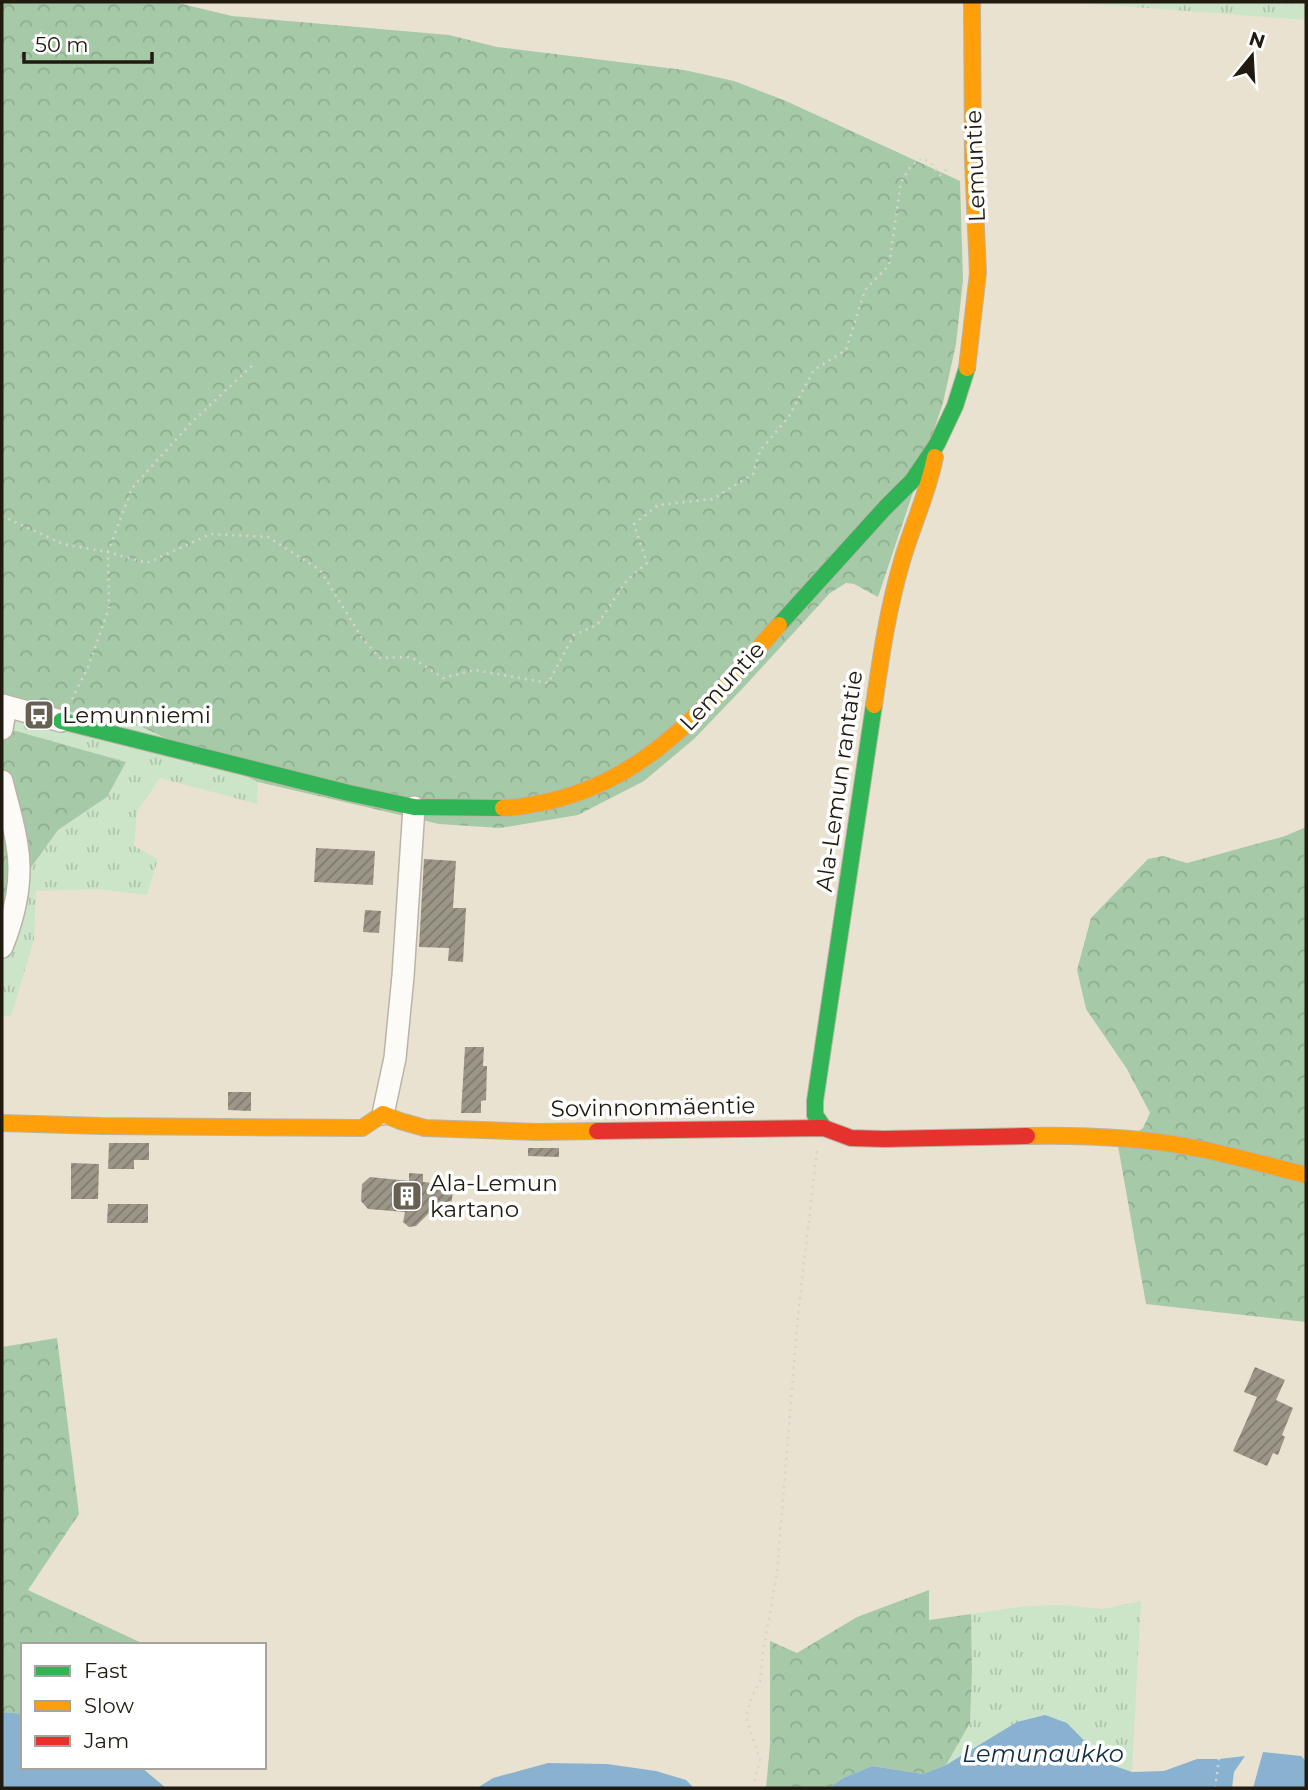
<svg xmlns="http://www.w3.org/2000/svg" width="1308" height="1790" font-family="Montserrat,sans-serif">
<defs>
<pattern id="grass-tufts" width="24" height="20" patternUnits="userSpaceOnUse" patternTransform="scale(1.75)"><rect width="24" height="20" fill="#cce5c9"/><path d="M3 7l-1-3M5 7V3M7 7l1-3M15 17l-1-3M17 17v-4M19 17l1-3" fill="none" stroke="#afc4ab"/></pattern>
<pattern id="forest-crowns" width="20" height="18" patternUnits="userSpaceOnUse" patternTransform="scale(1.75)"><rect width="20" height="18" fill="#a6caa8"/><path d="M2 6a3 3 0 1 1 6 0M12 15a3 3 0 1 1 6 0" fill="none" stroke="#8fad8f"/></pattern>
<pattern id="building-hatch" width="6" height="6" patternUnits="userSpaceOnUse" patternTransform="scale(1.75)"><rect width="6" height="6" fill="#9c9688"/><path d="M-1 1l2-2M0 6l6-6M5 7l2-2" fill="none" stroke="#7f7a6e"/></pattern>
</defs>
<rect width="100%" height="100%" fill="#eae2d0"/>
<path fill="url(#grass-tufts)" d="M1067,2h239v18z
M2,697l140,30 116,55 -1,22 -97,-26 -23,34 -3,34 24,13 -11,36 -50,-6 -61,2 -2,49 -23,76h-9v-108l56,-78 49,-33 18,-35 -123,-35z
M1141,1601l-9,171 -26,-9 -39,-40 -121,42 24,-42 2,-51 -1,-58 54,-8 39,-1 39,4z"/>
<path fill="url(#forest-crowns)" d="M2,2h172l58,14 217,19 48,12 187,23 50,11 52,20 174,80 3,99 -7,64 -13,59 -65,194 -24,-13 -8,-1 -16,10 -87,95 -49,51 -50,42 -66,34 -78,13 -61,-4 -181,-42 -116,-55 -140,-30z
M2,727l124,35 -19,35 -49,33 -56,78z
M1306,827v495l-160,-18 -28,-158 25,-18 7,-15 -23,-44 -41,-60 -9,-39 14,-52 57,-59 15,-3 24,7 98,-27z
M57,1338l22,176 -51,76 118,55h-123v69l-21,-2v-365z
M929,1590v30l42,-6 1,58 -2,51 -24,42 -23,9 -51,-8 -29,12 -14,10h-63l4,-43v-104l27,12 60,-36z"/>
<path fill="#88b2cf" d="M2,1712l21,2v53h118l25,21h-164z
M1045,1715l22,8 39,40 26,9 32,-1 33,-12h22l26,-3 -11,16 -2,16h-403l14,-10 29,-12 51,8 23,-9 71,-43z
M1263,1752l38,4 5,5v27h-53z
M548,1763l59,1 49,7 30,9 8,8h-217l16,-10z"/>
<path fill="url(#building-hatch)" d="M316,848l59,3 -2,34 -59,-3z
M424,859l32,2 -3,47h13l-3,54 -15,-1 1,-13 -30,-1z
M365,910l16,1 -2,22 -16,-1z
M465,1047h19l-1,19h4l-1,34 -5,1v12h-20z
M228,1092h23v19l-23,-1z
M109,1143h40v17h-15v9h-26z
M528,1148h31v9l-31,-1z
M71,1163l28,1 -1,35h-27z
M409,1173l14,1v8l20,2v7h10l-2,15h-11l1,8 -12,-1 -13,13 -7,1 -6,-5 2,-10 -37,-3 -7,-8 1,-17 8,-7 39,4z
M108,1204h40v19h-41z
M1255,1367l30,13 -9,20 17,8 -11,27 3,2 -7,18 -5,-2 -6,13 -34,-15 24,-54 -13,-5z"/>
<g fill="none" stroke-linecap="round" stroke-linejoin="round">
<g stroke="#bab4a6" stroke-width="24">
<path id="street" d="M2,705l59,16
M2,729l4,-23
M2,781c5,21 12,43 15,64 6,35 -2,70 -15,102
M383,1114l12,-56 8,-82 11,-169"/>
</g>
<g stroke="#bab4a6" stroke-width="18">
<path id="fast" d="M779,625l106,-117 27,-27 25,-37 18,-38 12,-38
M61,721l288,72 65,14 89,1
M824,1128l-9,-13v-14l59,-396"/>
</g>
<g stroke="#bab4a6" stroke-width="18">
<path id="slow" d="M967,368l11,-95 -5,-112 -1,-159
M874,705c7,-49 14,-97 28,-144 10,-35 26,-68 33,-104
M503,808c11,0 22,-2 32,-4 110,-18 174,-101 244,-179
M2,1123l99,3 261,2 21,-14 17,7 25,7 112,4 60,-1
M1027,1136c56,-1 112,1 168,12 37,7 74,18 111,27"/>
</g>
<g stroke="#bab4a6" stroke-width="18">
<path id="jam" d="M597,1131l227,-3 27,10 33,1 143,-3"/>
</g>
<path stroke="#d6d4cf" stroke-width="2.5" stroke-dasharray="2 5" stroke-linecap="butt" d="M1243,2l63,4
M2,516l61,28 45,8 39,11 64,-29 57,3 52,33 42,68 18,20 31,-1 32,21 32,-8 73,13 26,-48 23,-10 30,-45 20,-17 -13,-39 24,-19 55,-6 40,-25 7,-23 29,-35 25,-46 32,-20 19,-60 24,-25 12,-83 10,-16 11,-8 8,4 10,13 10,-9
M72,699l16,-32 21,-59 -1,-56 24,-64 59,-65 64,-60
M753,1788l7,-28 -14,-43 5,-18 9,-18 3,-29 14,-79 21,-258 19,-165
M1215,1788l4,-29"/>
<use href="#street" stroke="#fcfbf8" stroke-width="21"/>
<use href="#fast" stroke="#30b455" stroke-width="16"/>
<use href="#slow" stroke="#ff9f0a" stroke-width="16"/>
<use href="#jam" stroke="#e5322d" stroke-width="16"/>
</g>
<defs>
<g id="bus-square" transform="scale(1.575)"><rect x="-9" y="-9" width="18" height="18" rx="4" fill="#676053" stroke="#fff"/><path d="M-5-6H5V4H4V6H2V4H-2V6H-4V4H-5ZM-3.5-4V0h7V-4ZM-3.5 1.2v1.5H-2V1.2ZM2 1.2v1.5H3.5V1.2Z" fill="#fff"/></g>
<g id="building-square" transform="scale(1.575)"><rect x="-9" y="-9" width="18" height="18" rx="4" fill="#676053" stroke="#fff"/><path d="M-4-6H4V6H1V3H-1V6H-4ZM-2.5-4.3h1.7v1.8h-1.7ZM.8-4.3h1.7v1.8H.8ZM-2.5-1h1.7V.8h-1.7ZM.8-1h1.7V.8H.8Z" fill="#fff"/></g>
</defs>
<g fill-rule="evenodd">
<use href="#bus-square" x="39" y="715"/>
<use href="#building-square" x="407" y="1196"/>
</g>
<g text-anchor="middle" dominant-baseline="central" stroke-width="7" stroke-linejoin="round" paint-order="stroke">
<g font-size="23" fill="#201a0f" stroke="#fff">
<text transform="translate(975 166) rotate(-92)">Lemuntie</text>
<text transform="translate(722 686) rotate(-47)">Lemuntie</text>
<text transform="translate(839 781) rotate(-82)">Ala-Lemun rantatie</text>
<text transform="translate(653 1107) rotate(-1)">Sovinnonmäentie</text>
</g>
<g font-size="23" fill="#201a0f" stroke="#fff" text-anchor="start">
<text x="62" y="715">Lemunniemi</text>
<text x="430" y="1183">Ala-Lemun<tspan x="430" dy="26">kartano</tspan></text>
</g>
<g font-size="24" font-style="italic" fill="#122e43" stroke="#fff">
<text x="1043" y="1753">Lemunaukko</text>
</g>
</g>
<rect width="1308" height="1790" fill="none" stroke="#201a0f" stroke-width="7"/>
<rect x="21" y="1643" width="245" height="126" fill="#ffffff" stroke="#a6a39f" stroke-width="2"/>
<rect x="35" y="1666" width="35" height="10" fill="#30b455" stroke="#a6a39f" stroke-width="2"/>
<text x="84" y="1678" font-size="21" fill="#201a0f">Fast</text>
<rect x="35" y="1701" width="35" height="10" fill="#ff9f0a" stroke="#a6a39f" stroke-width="2"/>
<text x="84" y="1713" font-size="21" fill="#201a0f">Slow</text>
<rect x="35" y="1736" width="35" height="10" fill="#e5322d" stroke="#a6a39f" stroke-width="2"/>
<text x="84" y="1748" font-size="21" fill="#201a0f">Jam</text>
<g transform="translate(1252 56) rotate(18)" stroke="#ffffff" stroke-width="5" paint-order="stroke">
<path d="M0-5L12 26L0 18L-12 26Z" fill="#201a0f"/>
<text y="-10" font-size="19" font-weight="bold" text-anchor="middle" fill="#201a0f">N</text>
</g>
<path d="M24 52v10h128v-10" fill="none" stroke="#201a0f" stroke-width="3.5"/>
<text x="35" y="52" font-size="21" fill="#201a0f" stroke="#ffffff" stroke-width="5" paint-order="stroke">50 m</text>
</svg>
